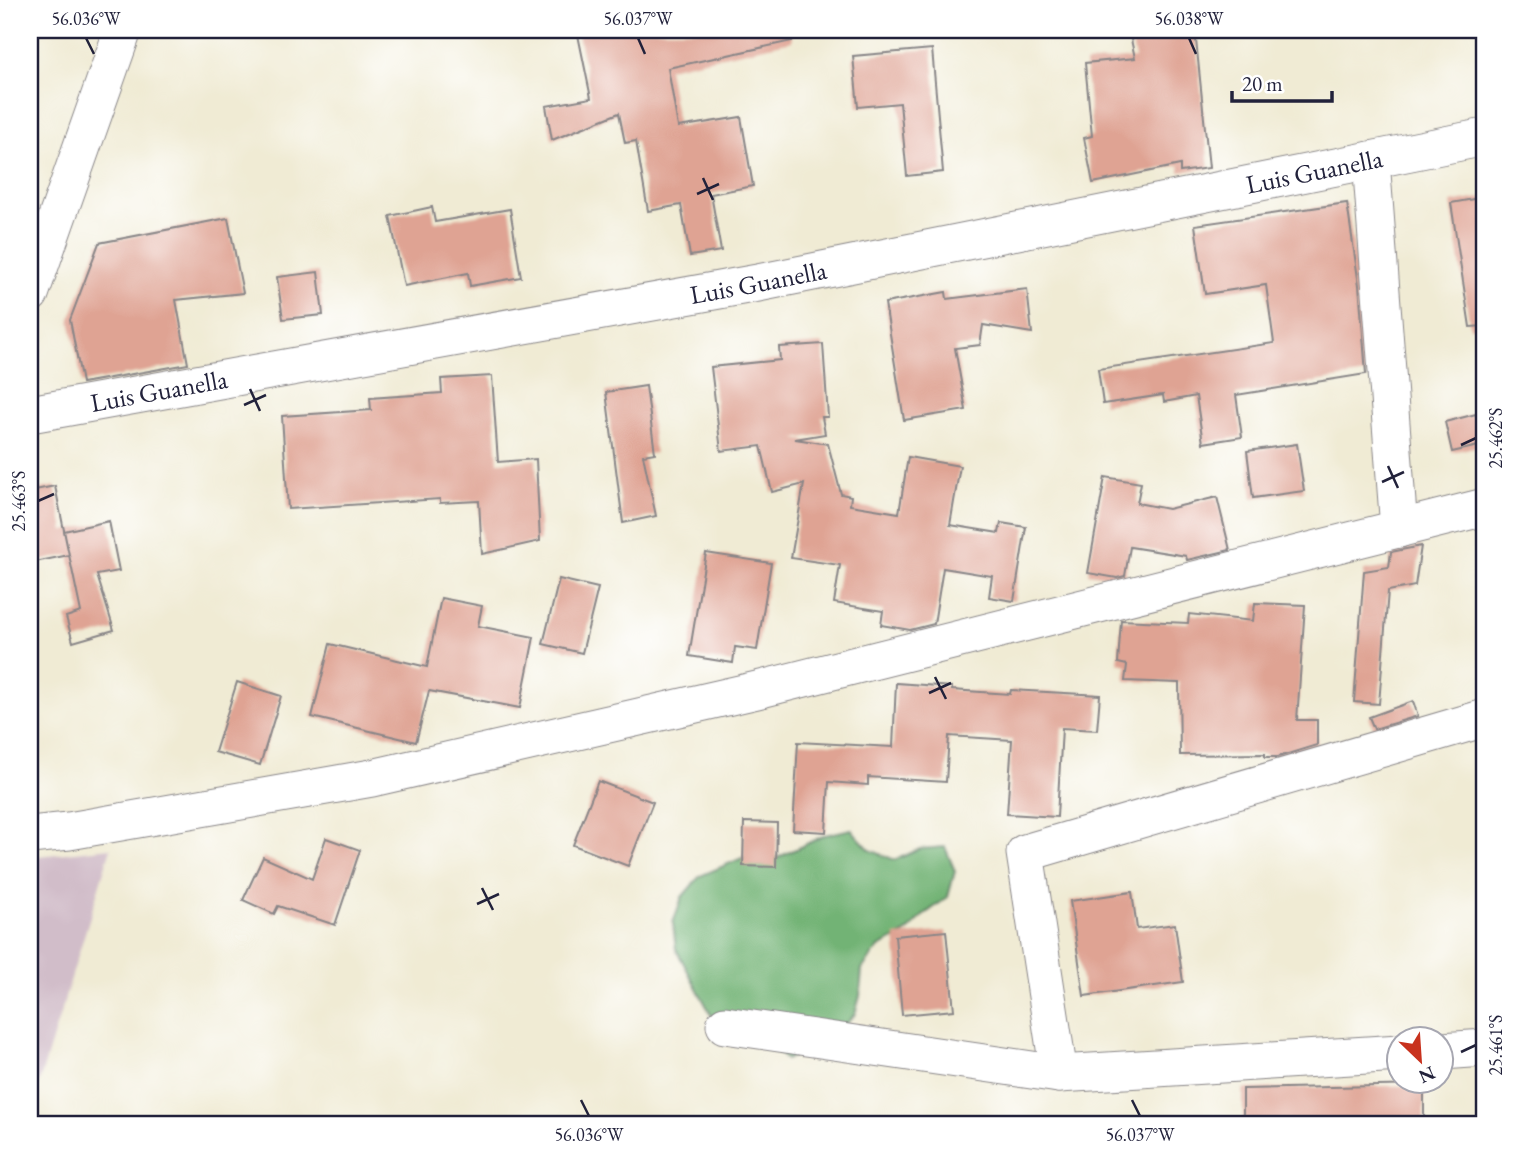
<svg xmlns="http://www.w3.org/2000/svg" width="1515" height="1154" font-family="'EB Garamond',serif">
<rect width="100%" height="100%" fill="#fff"/>
<filter id="ink" filterUnits="userSpaceOnUse"><feTurbulence type="fractalNoise" baseFrequency=".0143" numOctaves="2"/><feDisplacementMap in="SourceGraphic" scale="14" xChannelSelector="R" yChannelSelector="G"/><feConvolveMatrix kernelMatrix="1 2 1 2 8 2 1 2 1" color-interpolation-filters="sRGB"/></filter>
<filter id="wash" filterUnits="userSpaceOnUse"><feTurbulence type="fractalNoise" baseFrequency=".00686" numOctaves="4" result="noise"/><feDisplacementMap in="SourceGraphic" scale="28" xChannelSelector="R" yChannelSelector="G"/><feGaussianBlur stdDeviation="1.57" result="paint"/><feColorMatrix in="noise" values="0 0 0 0 0 0 0 0 0 0 0 0 0 0 0 0 0 1.4 0 .05"/><feComposite in="paint" operator="in"/></filter>
<g filter="url(#wash)">
<rect width="100%" height="100%" fill="#f0ebd4"/>
<path fill="#d1bdc9" d="M111,848l-81,264v-255z"/>
<path fill="#72b375" stroke="#4a6a58" stroke-width="2" d="M851,829l19,21 25,10 25,-11 25,-2 10,24 -7,26 -23,17 -19,19 -27,14 -17,22 -2,27 -5,18 -19,21 -50,25 -19,-19 -52,-19 -39,-73 -3,-26 9,-26 18,-21 49,-21 26,4 50,-24z"/>
<g id="blocks">
<path fill="#dfa393" d="M577,30h214l1,11 -124,27 10,59 63,-10 12,69 -42,8 10,57 -31,5 -9,-51 -33,6 -12,-70 -11,2 -6,-30 -67,27 -6,-34 45,-8z
M1129,30h66l14,138 -29,4v-7l-87,18 -9,-45 8,-2 -7,-73 50,-5z
M932,49l11,123 -36,4 -7,-73 -42,4 -5,-51z
M1485,197v129l-15,1 -19,-124z
M1347,203l12,82 7,89 -130,21 6,42 -39,6 -7,-47 -32,6 -1,-7 -60,9 -5,-35 176,-26 -8,-58 -61,9 -10,-69z
M432,207l3,15 75,-13 11,68 -51,9 -2,-13 -64,13 -14,-70z
M228,218l15,75 -67,7 12,64 -106,19 -12,-63 29,-77z
M318,272l5,43 -40,4 -6,-42z
M1027,289l5,44 -49,-8 -3,20 -25,3 11,62 -62,10 -19,-117 61,-11 1,7z
M823,344l5,73h-6l3,17 -30,5 33,5 13,50 10,2 -1,9 49,8 9,-56 52,9 -10,59 49,8 2,-10 25,4 -12,74 -25,-4 3,-21 -49,-8 -9,56 -24,6 -29,-5 2,-14 -49,-8 6,-38 -49,-7 13,-74 -32,8 -11,-46 -40,5 -10,-84 69,-7 -1,-13z
M492,376l6,86 38,-3 4,82 -58,13 -3,-53 -39,2v-4l-152,10 -6,-93 89,-6 -1,-12 72,-5 -1,-14z
M646,386l9,67 -12,2 13,61 -33,7 -17,-131z
M1476,414l7,31 -31,7 -7,-30z
M1297,444l7,47 -51,7 -6,-47z
M1105,477l36,6 -4,20 31,6 49,-12 13,53 -43,10 -1,-4 -56,-9 -5,29 -8,2 -29,-5z
M55,486l14,69 -39,8v-72z
M109,521l10,50 -22,4 17,55 -41,12 -7,-25 15,-5 -17,-81z
M1421,546l-6,40 -27,5 -9,113 -25,-2 10,-131 25,-4 2,-15z
M706,553l65,10 -14,87 -22,-3 -2,16 -44,-7z
M559,579l39,9 -16,65 -39,-9z
M441,598l41,8 -4,20 56,11 -14,71 -91,-17 -13,51 -104,-25 18,-73 97,23z
M1255,603l50,2 -8,115h20v25l-39,12h-13v-3l-85,1 -1,-72 -54,-2 2,-16 -9,-2 3,-43 67,3 1,-9 64,7z
M237,682l44,14 -21,69 -45,-13z
M896,683l56,4v3l58,4 1,-4 89,5 -3,35 -35,-2 -5,89 -50,-3 5,-74 -63,-4 -3,46 -78,-5v8l-39,-3 -3,50 -33,-2 5,-88 95,5z
M1413,701l5,15 -44,13 -5,-12z
M598,781l55,21 -25,64 -55,-21z
M744,822l33,1 -1,44 -33,-1z
M326,838l34,12 -25,75 -57,-19 -4,8 -31,-14 20,-43 49,22z
M1132,892l5,37 38,-5 8,58 -99,14 -14,-95z
M946,931l8,79 -52,5 -7,-79z
M1424,1085v39h-115v-2l-66,1v-34z"/>
</g>
</g>
<g filter="url(#ink)">
<use href="#blocks" fill-opacity="0" stroke="#898688" stroke-width="2"/>
<g fill="none" stroke-linecap="round" stroke-linejoin="round">
<g stroke="#898688" stroke-width="39">
<g id="street">
<path d="M1371,160l28,369"/>
<path d="M30,294l93,-264"/>
<path id="s1" d="M30,414l728,-131 727,-146"/>
<path d="M30,835l39,-4 303,-53 385,-88 728,-183"/>
<path d="M725,1025l334,49 341,-21"/>
<path d="M1442,1051l43,-3"/>
<path d="M1059,1074l-34,-221 460,-135"/>
</g>
</g>
<use href="#street" stroke="#fff" stroke-width="37"/>
</g>
</g>
<path fill="none" stroke="#22223b" stroke-width="2.5" d="M86,38l8,16M638,38l7,16M1189,38l7,16M703,178l10,22M697,194l22,-10M250,389l10,22M244,405l22,-10M1461,445l15,-7M1388,466l10,22M1382,482l22,-10M38,501l16,-7M935,677l11,22M929,693l22,-10M482,888l11,22M477,904l22,-10M1461,1052l15,-7M581,1100l8,16M1132,1100l8,16"/>
<g text-anchor="middle" dominant-baseline="central" stroke-width="6" stroke-linejoin="round" paint-order="stroke">
<g font-size="26" fill="#22223b" stroke="#fff">
<text stroke="none"><textPath href="#s1" startOffset="1307">Luis Guanella</textPath></text>
<text stroke="none"><textPath href="#s1" startOffset="740">Luis Guanella</textPath></text>
<text stroke="none"><textPath href="#s1" startOffset="131">Luis Guanella</textPath></text>
</g>
</g>
<rect width="1515" height="1154" fill="none" stroke="#fff" stroke-width="77"/>
<g transform="translate(1420 1060) rotate(155)"><circle r="33" fill="#ffffff" stroke="#a7a7b1" stroke-width="2"/>
<path d="M0-5L12 26L0 18L-12 26Z" fill="#c8321e"/>
<text y="-10" font-size="19" font-weight="bold" text-anchor="middle" fill="#22223b">N</text>
</g>
<path d="M1232 91v10h100v-10" fill="none" stroke="#22223b" stroke-width="3.5"/>
<text x="1242" y="91" font-size="21" fill="#22223b" stroke="#ffffff" stroke-width="5" paint-order="stroke">20 m</text>
<rect x="38" y="38" width="1438" height="1078" fill="none" stroke="#22223b" stroke-width="2.5"/>
<g font-size="18" text-anchor="middle" fill="#22223b">
<text x="86" y="25">56.036°W</text>
<text x="638" y="25">56.037°W</text>
<text x="1189" y="25">56.038°W</text>
<text transform="translate(1496 438) rotate(-90)" y="6">25.462°S</text>
<text transform="translate(19 501) rotate(-90)" y="6">25.463°S</text>
<text transform="translate(1496 1045) rotate(-90)" y="6">25.461°S</text>
<text x="589" y="1141">56.036°W</text>
<text x="1140" y="1141">56.037°W</text>
</g>
</svg>
